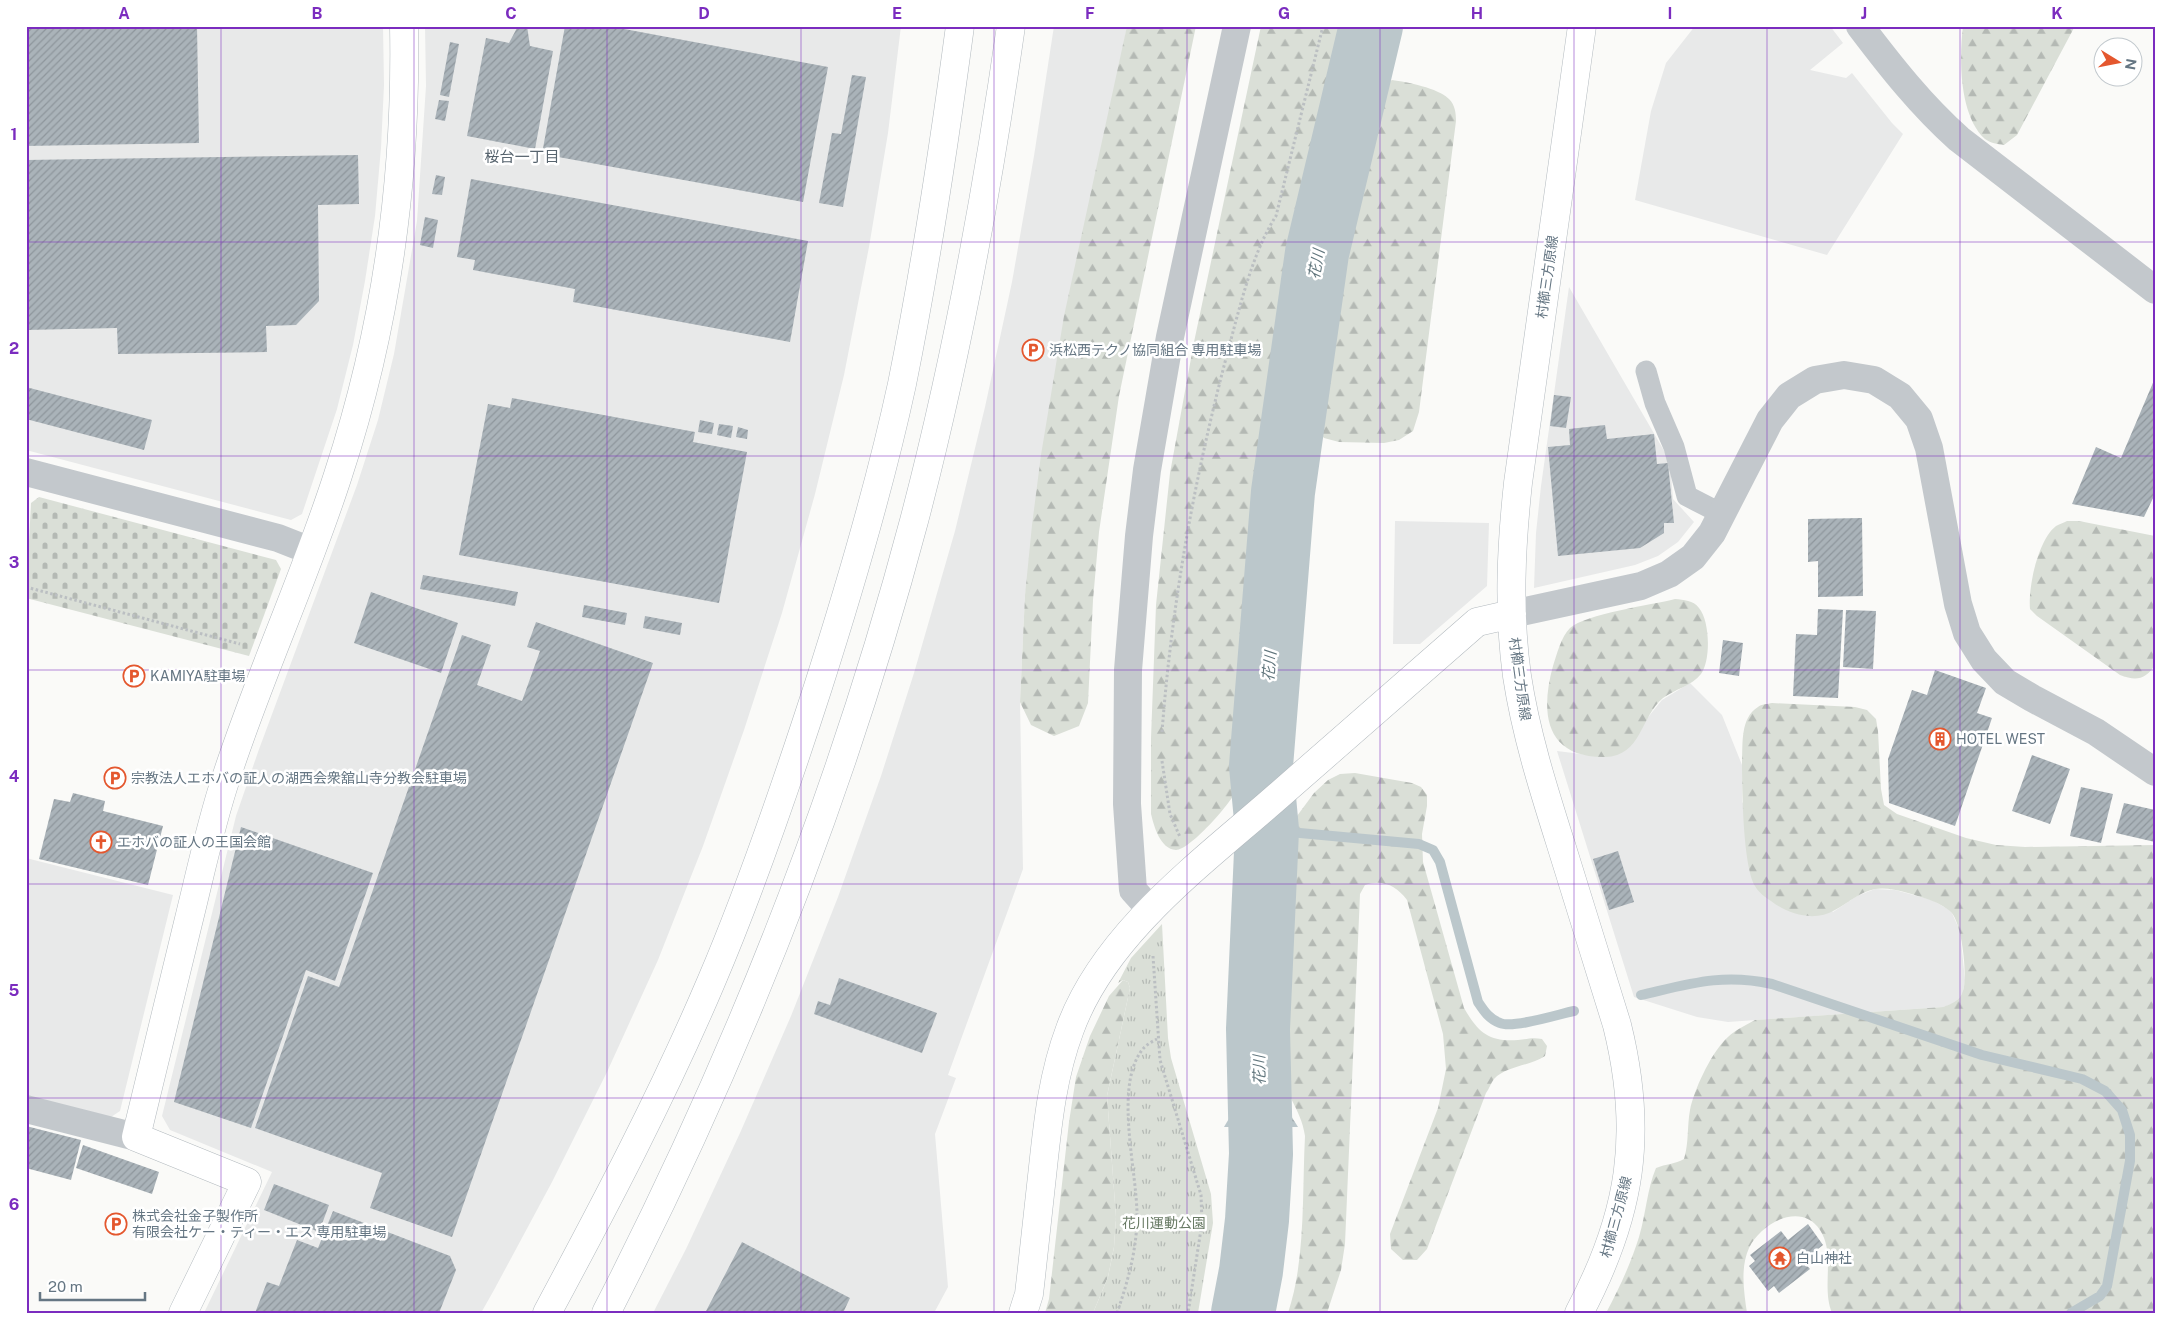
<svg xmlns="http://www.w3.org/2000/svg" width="2181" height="1339" font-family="'Public Sans','Noto Sans JP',sans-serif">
<defs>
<pattern id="forest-firs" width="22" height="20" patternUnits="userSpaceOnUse" patternTransform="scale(1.25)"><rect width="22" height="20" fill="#dadfd7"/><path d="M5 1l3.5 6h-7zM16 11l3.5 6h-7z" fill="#b4b9b4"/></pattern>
<pattern id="cemetery-stones" width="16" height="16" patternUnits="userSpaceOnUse" patternTransform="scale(1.25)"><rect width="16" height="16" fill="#dadfd7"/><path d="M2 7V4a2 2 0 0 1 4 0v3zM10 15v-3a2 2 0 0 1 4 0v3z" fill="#b4b9b4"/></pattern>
<pattern id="park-tufts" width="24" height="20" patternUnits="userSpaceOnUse" patternTransform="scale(1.25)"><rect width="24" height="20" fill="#dadfd7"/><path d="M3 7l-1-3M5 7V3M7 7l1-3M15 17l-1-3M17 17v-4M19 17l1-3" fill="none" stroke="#b4b9b4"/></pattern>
<pattern id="water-waves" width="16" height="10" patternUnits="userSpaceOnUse" patternTransform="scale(1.25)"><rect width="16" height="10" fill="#bbc7cb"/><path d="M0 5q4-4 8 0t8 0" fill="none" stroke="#9ca6aa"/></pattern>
<pattern id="building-hatch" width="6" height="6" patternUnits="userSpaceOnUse" patternTransform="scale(1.25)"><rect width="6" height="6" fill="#aab3b9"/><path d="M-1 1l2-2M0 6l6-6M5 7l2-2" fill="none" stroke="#8e969c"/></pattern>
</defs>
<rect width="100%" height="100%" fill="#fafaf8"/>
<path fill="#e8e9e9" d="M26,26h357l1,59 -3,63 -6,68 -10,65 -12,64 -16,64 -35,105 -11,6 -265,-70z
M425,26h476l-13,107 -19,114 -25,128 -29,119 -33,119 -38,117 -41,116 -45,114 -51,112 -55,110 -58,108 -13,23h-277l68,-141 -102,-42 -8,-14 74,-300 22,-64 99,-267 21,-65 16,-66 23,-133 9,-135z
M1054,26h73l-102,569 -5,107 3,167 -75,206 8,3 -21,56 13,153 -14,26h-281l33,-64 54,-116 51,-117 47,-119 43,-121 33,-103 41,-142 30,-124 27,-125 22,-126z
M1695,26h135l13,17 -33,27 36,8 6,-5 40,50 11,11 -76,121 -192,-55 16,-89 15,-48z
M1569,287l101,174 3,38 21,23 -16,20 -20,14 -23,9 -101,23 2,-55 5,-47z
M1395,521l94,2 -2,63 -67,58h-27z
M1690,683l32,32 20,50v37l91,110 24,-16 18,-7 20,1 37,10 19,11 9,20 5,49 -2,13 -8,10 -12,4 -215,15 -31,-5 -63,-20 -77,-246 48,6 44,-41 13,-16z
M26,858l147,37 -53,216 -9,6 -85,-21z"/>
<path fill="url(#forest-firs)" d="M1127,26h69l-77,370 -20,136 -6,68 -5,103 -9,23 -25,10 -23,-11 -11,-23 5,-107 7,-70 9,-70 23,-139z
M1261,26h91l-42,177 -19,93 -26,194 -24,283c-1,6 -2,13 -5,18 -6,13 -46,59 -60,59 -16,-1 -22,-24 -25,-36v-76l5,-133 14,-132 24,-131z
M2075,26l-58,109 -13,10c-6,-1 -14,-2 -19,-6 -26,-24 -26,-80 -22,-113z
M1392,80c15,2 46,8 57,19 6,6 7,14 7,22l-37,291 -6,19 -14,9 -15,3 -45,-1 -15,-4 -10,-12 -1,-17 23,-152 9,-46 29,-112 7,-12z
M2067,521h12l76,15v129c-10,15 -19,16 -35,10l-83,-59 -7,-7c-2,-22 8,-69 26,-83 3,-2 8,-3 11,-5z
M1675,599c9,1 18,1 24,9 11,13 12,52 2,66 -9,12 -26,15 -38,24 -23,19 -21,58 -58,59 -60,1 -65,-44 -52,-91 4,-12 8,-29 17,-38 15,-14 82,-23 105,-29z
M1772,703l83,4 12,3 9,9 2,12 3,58 3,16 13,9 69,24 30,7 29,2 130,-2v468h-323c-11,-27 4,-58 -12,-83 -19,-29 -59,-7 -71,18 -9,20 -5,44 -2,65h-141c13,-24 25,-50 33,-76 7,-23 8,-48 17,-69 10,-4 19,-4 28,-9 5,-16 3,-33 6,-49 4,-20 20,-54 34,-69 9,-10 20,-15 31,-21l188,-13c8,-3 17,-6 20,-16 5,-15 -1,-70 -13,-80 -5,-4 -14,-9 -20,-11 -15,-5 -39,-14 -55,-11 -15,3 -27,14 -40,21 -20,12 -46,5 -64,-9 -5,-3 -13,-9 -16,-15 -12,-20 -13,-98 -13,-124 1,-18 -2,-44 16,-55 3,-3 10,-3 14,-4z
M1355,773l57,10 9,4 6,8v11l-5,28 1,28 41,146c14,24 24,34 54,32 9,-1 15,-3 24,-1l5,7 -2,10c-15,10 -39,10 -51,23 -3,4 -5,10 -8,14l-59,156 -10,11h-14l-12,-11 -1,-15 48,-126 8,-39 -3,-35 -36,-134c-11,-15 -25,-21 -42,-15l-5,9 -15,350 -4,26 -14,43h-39c18,-54 14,-120 17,-177 -4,-29 -22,-41 -24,-72l9,-218 7,-30 17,-23 14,-13 12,-6z
M1123,980l5,2 2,6 -23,108 9,121 -2,30 -6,30 -15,36h-48l4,-14 20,-177 7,-45 14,-41 19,-40z"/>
<path fill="url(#cemetery-stones)" d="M39,497l237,63 5,9 -32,87 -223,-58 5,-95z"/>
<path fill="url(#park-tufts)" d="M1162,924l6,114 3,20 40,136 2,29 -15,90h-105l15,-36 6,-30 2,-30 -9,-121 23,-108 -2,-6 -5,-2 -5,3 13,-25z"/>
<path fill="url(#water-waves)" d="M1270,1082l28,45h-74l26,-44z"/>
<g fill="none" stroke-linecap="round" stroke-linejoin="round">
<path stroke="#bbc7cb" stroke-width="10" d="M1267,830l152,14 14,6 7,12 38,140c6,9 11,17 22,21 13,6 59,-9 74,-12
M1641,995c48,-11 81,-22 131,-11l210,71 100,24 23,12 17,19 8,25v26l-23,125 -7,10 -29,17"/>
<path stroke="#bbc7cb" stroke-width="64" d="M1243,1313l8,-42 6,-51 4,-66 -3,-125 9,-199 -6,-64 22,-274 34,-239 54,-227"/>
</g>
<path fill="url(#building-hatch)" d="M26,26h171l2,117 -173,3z
M518,26h9l3,20 23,5 -18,98 -68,-13 19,-98 23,5z
M565,26h43l220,41 -25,135 -261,-48z
M450,42l9,2 -10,53 -9,-2z
M852,75l14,2 -23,130 -24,-4 13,-70 9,1z
M439,100l10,1 -4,20 -10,-2z
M358,155l1,49 -41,1 1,96 -23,24 -30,1 1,26 -149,2 -1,-26 -91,2v-170z
M436,175l9,2 -3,18 -10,-1z
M471,179l337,62 -18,101 -217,-40 2,-13 -102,-19 2,-10 -18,-3z
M425,217l13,3 -5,28 -13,-3z
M2155,378v116l-11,23 -72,-13 24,-57 25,11z
M26,387l126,33 -8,30 -118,-31z
M1554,395l17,2 -5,31 -16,-2z
M512,398l183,34 -2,10 54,10 -28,151 -260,-48 29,-151 22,4z
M700,420l14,3 -2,11 -14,-2z
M719,424l14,2 -2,12 -14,-3z
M1605,425l2,14 47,-5 3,30 11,-1 6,60h-10v10l-24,15 -82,8 -10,-109 22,-2 -1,-16z
M738,427l10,3 -1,9 -11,-2z
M1862,518l1,78 -45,1v-36l-10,1v-43z
M423,575l95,17 -3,14 -95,-17z
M371,592l87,31 -17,50 -87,-30z
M584,605l43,8 -2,12 -43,-8z
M1818,609l25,1 -5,88 -45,-2 3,-62 21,1z
M1846,610l30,1 -3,58 -30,-2z
M645,616l37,7 -2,12 -37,-7z
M536,622l117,41 -201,574 -82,-29 12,-35 -127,-45 53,-152 31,11 123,-352 29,10 -14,40 45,16 18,-50 -13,-4z
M1723,640l20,3 -4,33 -20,-3z
M1935,670l51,18 -9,25 15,5 -37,108 -66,-23 -1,-44 24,-69 15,5z
M2032,755l38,14 -20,55 -38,-13z
M2081,787l32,7 -12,49 -31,-7z
M73,793l32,8 -2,10 60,15 -15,59 -109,-26 15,-60 16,3z
M2124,803l31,7v32l-39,-9z
M241,827l132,46 -38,108 -29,-11 -55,158 -77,-26z
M1618,851l16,51 -25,8 -16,-51z
M839,978l98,35 -15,40 -108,-39 4,-13 12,4z
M26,1126l55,14 -10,40 -45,-12z
M83,1145l76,27 -7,22 -76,-26z
M274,1184l55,21 -10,27 -55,-22z
M333,1211l117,45 6,14 -17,43h-184l12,-31 12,4 18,-46 21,8z
M1808,1224l15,21 -20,16 7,8 -31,24 -5,-7 -6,5 -19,-25 6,-5 -5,-6 31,-24 7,9z
M742,1242l108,56 -7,15h-138z"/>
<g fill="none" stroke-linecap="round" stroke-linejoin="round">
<g stroke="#b3babf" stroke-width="29">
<path id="secondary" d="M183,1313l64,-131 -111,-45c17,-71 35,-142 52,-214 12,-48 22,-97 38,-145 33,-102 79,-200 112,-303 48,-146 69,-296 66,-449
M547,1313c58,-108 116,-218 164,-331 41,-96 75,-196 107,-295 32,-100 62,-201 84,-303 24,-119 42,-238 58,-358
M606,1313c130,-253 235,-517 308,-792 43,-163 73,-328 97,-495
M1023,1313l6,-19c5,-42 9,-84 14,-127 5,-47 10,-93 27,-138 35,-96 133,-167 208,-233 67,-58 133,-116 199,-174l35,-8
M1579,1313c52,-98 65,-179 38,-288 -18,-59 -37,-118 -55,-177 -18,-57 -36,-113 -45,-172 -9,-65 -6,-128 1,-193l64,-457"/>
</g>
<path stroke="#bbbfc2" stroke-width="3" stroke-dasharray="2.5 2.5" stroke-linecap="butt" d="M26,587l214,57
M1162,732c10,-131 33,-258 67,-385 11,-41 24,-96 47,-131l47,-190
M1162,761l8,53 10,23
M1153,956l7,104 41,135 1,28 -14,90
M1117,1313c11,-32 20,-64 20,-97 0,-45 -22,-125 3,-163 4,-7 11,-11 17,-14"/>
<path stroke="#c3c8cc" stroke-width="21" d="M1646,371l9,32 19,44 13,49 35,18"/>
<path stroke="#c3c8cc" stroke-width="28" d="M1860,26c31,41 61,79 99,113l196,151
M26,472l252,66 33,13
M1512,614l129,-28 28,-12 24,-17 19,-24 58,-113 19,-24 26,-16 29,-5 30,5 26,16 19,23 10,29 29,156 9,29 17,27 21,22 27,16 64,34 59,40
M1151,910l-18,-20 -6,-86 1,-134 11,-134 8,-66 23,-133 67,-311
M26,1109l110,28"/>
<use href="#secondary" stroke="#fff" stroke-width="28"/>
</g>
<path fill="none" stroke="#7b2cbf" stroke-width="1" stroke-opacity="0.55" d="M221,26v1287M414,26v1287M607,26v1287M801,26v1287M994,26v1287M1187,26v1287M1380,26v1287M1574,26v1287M1767,26v1287M1960,26v1287M26,242h2129M26,456h2129M26,670h2129M26,884h2129M26,1098h2129"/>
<defs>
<g id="parking-ring" transform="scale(1.125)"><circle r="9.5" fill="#fff" stroke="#e4572e" stroke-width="1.5"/><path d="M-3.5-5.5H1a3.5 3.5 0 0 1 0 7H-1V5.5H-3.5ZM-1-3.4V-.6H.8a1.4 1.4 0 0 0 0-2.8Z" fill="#e4572e"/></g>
<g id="building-ring" transform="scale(1.125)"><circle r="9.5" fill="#fff" stroke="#e4572e" stroke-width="1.5"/><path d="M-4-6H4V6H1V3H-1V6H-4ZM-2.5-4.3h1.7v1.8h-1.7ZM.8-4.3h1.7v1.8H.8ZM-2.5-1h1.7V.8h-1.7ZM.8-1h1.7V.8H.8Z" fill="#e4572e"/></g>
<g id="church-ring" transform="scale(1.125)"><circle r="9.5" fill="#fff" stroke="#e4572e" stroke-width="1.5"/><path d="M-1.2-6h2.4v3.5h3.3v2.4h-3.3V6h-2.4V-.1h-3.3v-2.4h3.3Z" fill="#e4572e"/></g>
<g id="temple-ring" transform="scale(1.125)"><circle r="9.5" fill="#fff" stroke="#e4572e" stroke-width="1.5"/><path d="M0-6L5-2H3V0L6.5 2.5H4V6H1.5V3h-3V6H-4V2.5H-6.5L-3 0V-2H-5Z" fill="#e4572e"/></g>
</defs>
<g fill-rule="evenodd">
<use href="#parking-ring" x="1033" y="350"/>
<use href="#parking-ring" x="134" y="676"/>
<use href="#building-ring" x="1940" y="739"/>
<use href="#parking-ring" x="115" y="778"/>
<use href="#church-ring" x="101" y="842"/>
<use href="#parking-ring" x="116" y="1224"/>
<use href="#temple-ring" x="1780" y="1258"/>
</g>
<g text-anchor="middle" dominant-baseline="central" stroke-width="5" stroke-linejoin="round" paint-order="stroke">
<g font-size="14" fill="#657683" stroke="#fff">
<text transform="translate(1547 277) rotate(-82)">村櫛三方原線</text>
<text transform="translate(1520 679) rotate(82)">村櫛三方原線</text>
<text transform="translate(1616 1217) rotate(-75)">村櫛三方原線</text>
</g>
<g font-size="14" fill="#657683" stroke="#fff" text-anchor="start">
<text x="1049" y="350">浜松西テクノ協同組合 専用駐車場</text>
<text x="150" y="676">KAMIYA駐車場</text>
<text x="1956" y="739">HOTEL WEST</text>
<text x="131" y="778">宗教法人エホバの証人の湖西会衆舘山寺分教会駐車場</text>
<text x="117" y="842">エホバの証人の王国会館</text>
<text x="132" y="1216">株式会社金子製作所<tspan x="132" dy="16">有限会社ケー・ティー・エス 専用駐車場</tspan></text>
<text x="1796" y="1258">白山神社</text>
</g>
<g font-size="14" fill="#687a64" stroke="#fff">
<text x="1164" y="1223">花川運動公園</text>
</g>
<g font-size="15" fill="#57646e" stroke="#fff">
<text x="522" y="156">桜台一丁目</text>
</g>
<g font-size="15" font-style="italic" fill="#60757c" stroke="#fff">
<text transform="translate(1316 264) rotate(-80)">花川</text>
<text transform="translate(1269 666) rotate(-85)">花川</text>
<text transform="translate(1259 1070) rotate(-91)">花川</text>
</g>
</g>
<rect width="2181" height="1339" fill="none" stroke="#ffffff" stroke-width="55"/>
<g transform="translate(2118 62) rotate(100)"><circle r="24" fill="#ffffff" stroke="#c1c8cd"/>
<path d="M0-4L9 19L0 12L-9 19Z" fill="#e4572e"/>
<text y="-8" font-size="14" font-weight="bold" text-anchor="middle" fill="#657683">N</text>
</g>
<path d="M40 1292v8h105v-8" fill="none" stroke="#657683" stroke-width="2.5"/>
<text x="48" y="1292" font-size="15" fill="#657683" stroke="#ffffff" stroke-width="4" paint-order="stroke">20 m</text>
<rect x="28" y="28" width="2126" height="1284" fill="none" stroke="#7b2cbf" stroke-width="2"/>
<g font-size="16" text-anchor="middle" font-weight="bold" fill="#7b2cbf">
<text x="124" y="19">A</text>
<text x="317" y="19">B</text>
<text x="511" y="19">C</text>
<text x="704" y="19">D</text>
<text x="897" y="19">E</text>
<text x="1090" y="19">F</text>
<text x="1284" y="19">G</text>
<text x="1477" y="19">H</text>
<text x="1670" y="19">I</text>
<text x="1864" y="19">J</text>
<text x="2057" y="19">K</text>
<text x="14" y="140">1</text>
<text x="14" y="354">2</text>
<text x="14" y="568">3</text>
<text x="14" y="782">4</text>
<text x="14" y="996">5</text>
<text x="14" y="1210">6</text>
</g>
</svg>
